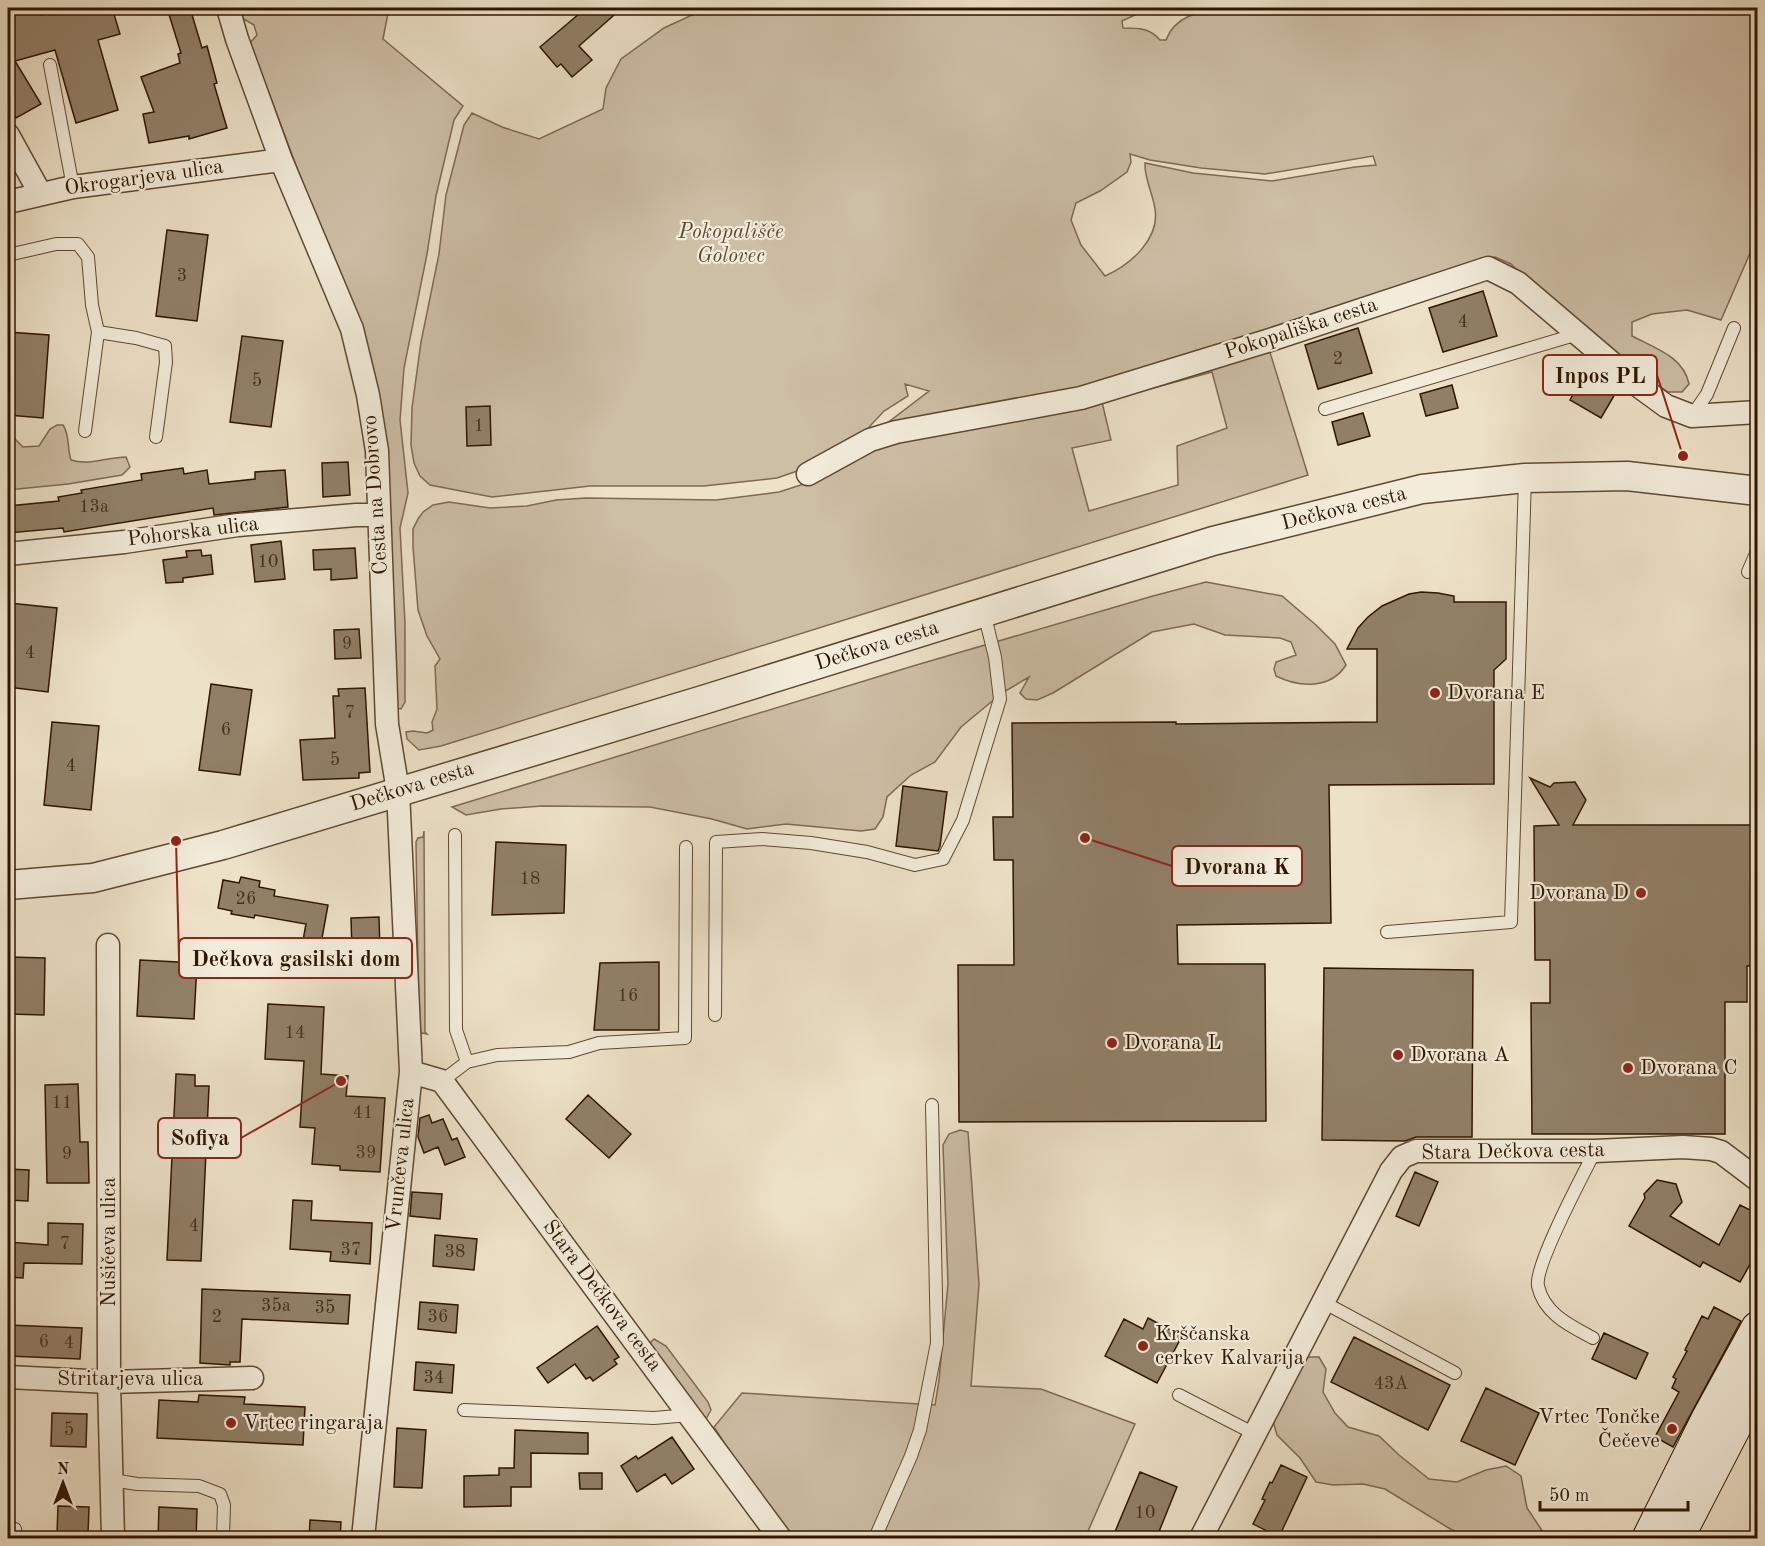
<svg xmlns="http://www.w3.org/2000/svg" width="1765" height="1546" font-family="'Old Standard TT',serif">
<rect width="100%" height="100%" fill="#ede1c8"/>
<filter id="stains"><feTurbulence type="fractalNoise" baseFrequency=".00333" numOctaves="4"/><feColorMatrix values="0 0 0 0 .2 0 0 0 0 .09 0 0 0 0 .02 0 0 0 .5 -.17"/></filter>
<radialGradient id="worn" r=".72"><stop offset=".6" stop-color="#630" stop-opacity="0"/><stop offset="1" stop-color="#630" stop-opacity=".3"/></radialGradient>
<path fill="#cdbea6" stroke="#7e6a53" stroke-width="1.5" fill-rule="evenodd" d="M239,8h150l-6,31 80,67 -9,14 -18,76 -9,58 -23,114 -4,52 8,73 -8,35 5,95v79l-4,7 -5,-1 -7,-194 -81,-317 -58,-154 7,-8 -3,-10 -12,-7z
M707,8h469l-39,6 -15,7 1,7c15,0 27,0 37,12h6c9,-24 32,-28 55,-32h536l1,183 -2,11h2l-1,35 -36,83 -34,-10 -35,4 -20,8v14c23,12 52,21 57,48l-7,8h-14l-41,-28 -88,-72 -28,-28 -16,-7 -23,5 -204,84 40,129 -867,271 -22,4 -12,-11 -1,-7 7,-1 14,2 6,-3 -1,-8 5,-13 -2,-43 5,-7 -13,-23 -9,-26 -5,-63v-18l5,-10 5,-7 10,-7 16,-3 41,6 37,-2 29,-6 30,-2 130,2 63,-8 31,-10 119,-91 -24,-7 3,12 -24,15 -25,27 -56,31 -26,9 -73,8h-114l-98,11 -62,-12 -10,-9 -6,-13 -3,-18 1,-37 9,-66 18,-88 7,-59 18,-70 8,-12 30,14 37,12 64,-30 3,-21 15,-29 43,-31zM1130,154l20,6 51,8 64,6 108,-18 3,9 -21,2 -83,14 -79,-8 -48,-10c-1,15 8,31 10,46 5,30 -25,56 -50,67l-24,-31 -10,-25 5,-17 24,-12 27,-19 4,-10zM1212,372l15,56 -50,18 1,39 -89,26 -17,-63 39,-8 -9,-38z
M57,425h6c7,10 4,24 8,35 17,6 37,-3 55,-3l4,10 -8,8 -54,9 -60,6v-58l15,15 16,-1 11,-17z
M1206,582l76,14 34,29 19,19 11,21c-15,24 -46,23 -70,11l-2,-7 2,-7 20,-7 -5,-13 -11,-4 -55,-3 -31,-11 -42,8 -99,61 -16,7 -11,-1 -6,-6 9,-16 -27,16 -41,34 -26,35 -24,13 -24,22 -4,20 -8,12 -14,2 -75,-7 -39,5 -35,-10 -62,-12 -108,-1 -41,3 -35,6 -14,-8 461,-141 240,-70z
M424,831l1,201 2,2 -5,-1 -3,-3 -3,-188 2,-4 5,-1z
M960,1130l8,2 11,152 -8,102 70,3 94,35 -50,114h-294l-45,-62 -32,-49 28,-34 193,12 4,-25 9,-96 -5,-139 6,-11z
M654,1339l12,7 42,56 3,8 -5,9 -57,-75z
M1305,1357h14l7,12 -3,23 12,21 13,14 31,9 20,19 30,24 28,3 29,-12 20,-4 15,10 6,32 20,30h-75l-20,-8 -67,-41 -22,-5 -30,1 -17,-3 -16,-24 -23,-23 -4,-14z"/>
<path fill="#918068" stroke="#2e1600" stroke-width="1.5" d="M23,8h15l3,7 25,-7h46l8,26 -22,6 20,70 -42,13 -21,-73 -40,11 26,43 -25,14 -8,-14v-92z
M167,8h23l12,40 5,-2 10,37 -3,1 13,44 -38,11v-3l-40,7 -6,-29 11,-2 -13,-35 39,-14 -2,-9 3,-1z
M586,8h36l-43,38 13,14 -20,17 -11,-13 -4,3 -17,-20z
M167,230l41,5 -11,86 -41,-5z
M1483,291l14,45 -54,16 -14,-44z
M1358,328l14,45 -54,16 -13,-44z
M8,332l41,3 -6,83 -35,-3z
M242,336l41,5 -12,86 -41,-5z
M1583,376l32,18 -14,24 -31,-18z
M1452,385l6,23 -32,8 -6,-22z
M490,406l1,39 -24,1 -1,-39z
M1363,413l7,23 -32,9 -6,-23z
M348,462l2,33 -27,2 -1,-34z
M183,468l1,6 23,-4 2,14 46,-5v-7l30,-2 3,37 -74,8 -1,-7 -149,24 -1,-4 -55,5v-27l51,-5 -1,-4 24,-4 -1,-3 61,-10 -1,-6z
M281,541l4,38 -30,3 -4,-37z
M355,548l2,30 -26,2v-11l-17,1 -1,-20z
M201,550l1,6 9,-1 2,19 -30,4v4l-17,1 -3,-23 24,-3 -1,-6z
M1421,592l17,1 16,3v6h52v57l-12,11v114l-165,1 2,138 -154,2 1,39h87l1,157 -307,1 -1,-157h56l-1,-105h-19l-1,-43h20l-1,-94 164,-1v2l201,-2v-73h-30l11,-21 10,-11 14,-11 27,-12z
M9,603l48,5 -9,84 -40,-5z
M359,629l2,29 -26,1 -1,-29z
M211,684l41,6 -12,85 -41,-5z
M365,688l5,84 -11,1v5l-56,2 -3,-40 35,-2 -2,-42h6l-1,-7z
M52,722l47,4 -8,84 -47,-5z
M1530,778l20,9 4,-4 21,-1 11,18 -13,25h185v140l-11,1v36h-22v132h-193l-1,-131h19v-43h-15l-1,-134 25,-1z
M903,786l44,6 -7,54 -2,5 -42,-5z
M496,842l70,3 -2,68 -72,2z
M241,877l19,4 -1,6 16,3 -1,6 54,9 -8,44 -18,-3 4,-22 -51,-9 -1,3 -23,-4 1,-3 -14,-3 5,-28 16,3z
M379,917l1,34 -28,1 -1,-34z
M8,957l37,1 -1,57 -36,-1z
M140,960l57,3 -3,56 -57,-3z
M659,962v68h-65l6,-67z
M1324,968l149,2 -1,167h-56l-11,4 -83,-1z
M268,1004l56,3 -3,67 27,2 -2,20 39,2 -5,74 -40,-2v-4l-28,-2 3,-36 -15,-1 4,-66 -39,-2z
M176,1074l19,1v11h14l-8,175 -34,-1z
M78,1084l2,58h8l1,41h-42l-2,-98z
M588,1095l43,39 -22,24 -43,-39z
M429,1115l3,8 11,-4 9,21 5,-2 8,19 -20,8 -7,-18 -14,6 -6,-16 2,-19z
M8,1169l21,1 -1,31 -20,-1z
M1415,1172l23,10 -19,44 -23,-10z
M1657,1180l19,4 6,18 -12,14 49,29 21,-40 18,9v50l-6,-3 -12,21 -37,-20 -3,5 -71,-41 16,-28 -1,-4z
M412,1192l30,2 -2,25 -30,-3z
M293,1200l19,1 -1,19 61,3 -2,41 -40,-3 1,-9 -41,-3z
M48,1223l35,1 -1,40 -58,-1 -1,15 -15,-1v-35l40,3z
M435,1235l42,4 -3,31 -41,-4z
M202,1289l148,6 -2,29 -106,-5 -2,43h-10v3l-30,-2z
M420,1302l38,3 -2,28 -38,-4z
M1714,1307l27,14 -68,126 -18,-10 24,-45 -7,-4 4,-9 -3,-2 14,-26 -2,-1 17,-34 6,3z
M1148,1318l34,18 -25,47 -52,-27 19,-37 19,10z
M8,1325l74,3 -2,31 -72,-3z
M597,1326l22,31 -5,3 3,4 -24,17 -3,-4 -4,2 -11,-15 -27,19 -11,-15z
M1604,1333l44,20 -12,26 -44,-20z
M1354,1337l96,48 -22,45 -97,-48z
M416,1362l38,3 -2,28 -38,-3z
M1486,1388l53,25 -24,52 -54,-24z
M199,1395l46,2 -1,7 61,3 -2,38 -146,-7 2,-38 39,2z
M52,1413l35,1 -1,33 -35,-1z
M397,1428l29,2 -4,58 -28,-1z
M515,1430l73,3v21l-57,-1v34h-20v19l-47,1v-31l35,-1v-7h15z
M672,1437l22,32 -22,15 -7,-10 -28,18 -16,-26 15,-10 2,3z
M1281,1465l26,12 -28,60 -26,-13 12,-24 -3,-1 8,-17 2,1z
M1140,1472l37,15 -21,52h-44z
M579,1473h23v16h-22z
M58,1506l31,1 -1,27 -31,-1z
M159,1507l38,2 -1,30h-38z
M310,1520l31,2 -1,17h-31z"/>
<g fill="none" stroke-linecap="round" stroke-linejoin="round">
<g stroke="#5e4932" stroke-width="14">
<path id="service" d="M50,65l23,122
M8,255l48,-11h22l10,13 4,48 6,27 -13,99
M98,332l38,6 29,8 1,16 -10,75
M1325,409l253,-75
M1692,416l15,-22 27,-66
M1748,572l10,-23
M455,835l1,195 11,32
M1387,932l124,-10 14,-444
M715,1015l1,-173 46,-3 49,4 56,9 48,13 28,-6 20,-39 37,-121 -5,-42 -11,-44
M442,1081l25,-19 30,-7 72,-3 30,-9 86,-5 1,-191
M1323,1302l132,71
M1593,1338c-22,-12 -49,-24 -55,-52 -4,-20 46,-113 57,-135
M1179,1395l76,39
M464,1410l190,8 36,-3
M112,1480l25,4 62,2 21,8 4,11 -1,33
M14,1538l1,-9
M875,1538l36,-82 9,-26 17,-87 -5,-238"/>
</g>
<g stroke="#5e4932" stroke-width="25">
<path id="minor" d="M228,8l9,31 44,121 71,169 16,66 9,56 10,273 11,67 13,281 -48,466
M8,135l32,58
M8,202l65,-15 208,-27
M808,474l62,-34 26,-8 185,-34 186,-57 221,-73 30,15 122,104 26,19 26,10 66,-4
M8,554l116,-12 114,-17 118,-10h23
M108,945l1,437 4,156
M411,1072l31,9 338,457
M8,1377l101,5 143,-4
M1201,1538l190,-367 11,-14 14,-6h179l88,-4 28,2 10,3 37,28"/>
</g>
<g stroke="#5e4932" stroke-width="31">
<path id="tertiary" d="M8,885l85,-7 130,-33 480,-145 510,-159 209,-52 103,-11 102,-2 131,15"/>
</g>
<g stroke="#2e1600" stroke-width="35">
<path id="secondary" d="M1649,1538l58,-117 51,-93
M1677,1538l81,-157"/>
</g>
<use href="#service" stroke="#f3ecdb" stroke-width="12"/>
<use href="#minor" stroke="#f3ecdb" stroke-width="22"/>
<use href="#tertiary" stroke="#f3ecdb" stroke-width="28"/>
<use href="#secondary" stroke="#f3ecdb" stroke-width="33"/>
</g>
<g fill="#8f2418" stroke="#f3ecdb" stroke-width="2">
<circle cx="1435" cy="693" r="6"/>
<circle cx="1641" cy="893" r="6"/>
<circle cx="1112" cy="1043" r="6"/>
<circle cx="1398" cy="1055" r="6"/>
<circle cx="1628" cy="1068" r="6"/>
<circle cx="1143" cy="1346" r="6"/>
<circle cx="231" cy="1423" r="6"/>
<circle cx="1672" cy="1429" r="6"/>
</g>
<g text-anchor="middle" dominant-baseline="central" stroke-width="4.5" stroke-linejoin="round" paint-order="stroke">
<g font-size="18" fill="#47301a">
<text x="182" y="276">3</text>
<text x="1463" y="322">4</text>
<text x="1338" y="359">2</text>
<text x="257" y="381">5</text>
<text x="479" y="426">1</text>
<text x="94" y="507">13a</text>
<text x="268" y="562">10</text>
<text x="347" y="644">9</text>
<text x="30" y="653">4</text>
<text x="350" y="713">7</text>
<text x="226" y="730">6</text>
<text x="335" y="760">5</text>
<text x="71" y="766">4</text>
<text x="530" y="879">18</text>
<text x="246" y="899">26</text>
<text x="628" y="996">16</text>
<text x="295" y="1033">14</text>
<text x="62" y="1103">11</text>
<text x="363" y="1113">41</text>
<text x="366" y="1153">39</text>
<text x="67" y="1154">9</text>
<text x="194" y="1226">4</text>
<text x="65" y="1244">7</text>
<text x="351" y="1250">37</text>
<text x="455" y="1252">38</text>
<text x="276" y="1306">35a</text>
<text x="325" y="1308">35</text>
<text x="217" y="1317">2</text>
<text x="438" y="1317">36</text>
<text x="44" y="1342">6</text>
<text x="69" y="1343">4</text>
<text x="434" y="1378">34</text>
<text x="1391" y="1384">43A</text>
<text x="69" y="1430">5</text>
<text x="1145" y="1513">10</text>
</g>
<g font-size="21" fill="#2e1600" stroke="#f3ecdb">
<text transform="translate(144 178) rotate(-8)">Okrogarjeva ulica</text>
<text transform="translate(1301 329) rotate(-18)">Pokopališka cesta</text>
<text transform="translate(376 495) rotate(-94)">Cesta na Dobrovo</text>
<text transform="translate(1344 509) rotate(-14)">Dečkova cesta</text>
<text transform="translate(193 532) rotate(-7)">Pohorska ulica</text>
<text transform="translate(877 646) rotate(-17)">Dečkova cesta</text>
<text transform="translate(412 787) rotate(-17)">Dečkova cesta</text>
<text transform="translate(1513 1152) rotate(-1)">Stara Dečkova cesta</text>
<text transform="translate(401 1165) rotate(-84)">Vrunčeva ulica</text>
<text transform="translate(109 1242) rotate(-90)">Nušičeva ulica</text>
<text transform="translate(602 1296) rotate(53)">Stara Dečkova cesta</text>
<text x="130" y="1379">Stritarjeva ulica</text>
</g>
<g font-size="21" font-style="italic" fill="#5e4832" stroke="#f3ecdb">
<text x="731" y="232">Pokopališče<tspan x="731" dy="24">Golovec</tspan></text>
</g>
<g font-size="21" fill="#2e1600" stroke="#f3ecdb" text-anchor="start">
<text x="1447" y="693">Dvorana E</text>
<text x="1629" y="893" text-anchor="end">Dvorana D</text>
<text x="1124" y="1043">Dvorana L</text>
<text x="1410" y="1055">Dvorana A</text>
<text x="1640" y="1068">Dvorana C</text>
<text x="1155" y="1334">Krščanska<tspan x="1155" dy="24">cerkev Kalvarija</tspan></text>
<text x="1660" y="1417" text-anchor="end">Vrtec Tončke<tspan x="1660" dy="24">Čečeve</tspan></text>
<text x="243" y="1423">Vrtec ringaraja</text>
</g>
</g>
<path fill="none" stroke="#8f2418" stroke-width="2" d="M1683 456L1657 375M1085 838L1172 866M176 841L179 958M341 1081L241 1138"/>
<g fill="#8f2418" stroke="#f3ecdb" stroke-width="2">
<circle cx="1683" cy="456" r="6"/>
<circle cx="1085" cy="838" r="6"/>
<circle cx="176" cy="841" r="6"/>
<circle cx="341" cy="1081" r="6"/>
</g>
<g fill="#f3ecdb" stroke="#8f2418" stroke-width="2">
<rect x="1543" y="355" width="114" height="40" rx="6"/>
<rect x="1172" y="846" width="130" height="40" rx="6"/>
<rect x="179" y="938" width="233" height="40" rx="6"/>
<rect x="158" y="1118" width="83" height="40" rx="6"/>
</g>
<g font-size="22" text-anchor="middle" font-weight="bold" fill="#2e1600">
<text x="1600" y="383">Inpos PL</text>
<text x="1237" y="874">Dvorana K</text>
<text x="296" y="966">Dečkova gasilski dom</text>
<text x="200" y="1145">Sofiya</text>
</g>
<rect width="1765" height="1546" fill="none" stroke="#ede1c8" stroke-width="30"/>
<rect x="9" y="9" width="1747" height="1528" fill="none" stroke="#2e1600" stroke-width="3"/>
<rect x="15" y="15" width="1735" height="1516" fill="none" stroke="#2e1600" stroke-width="1.5"/>
<g transform="translate(63 1483)" stroke="#f3ecdb" stroke-width="4.5" paint-order="stroke">
<path d="M0-4.5L10 22L0 15L-10 22Z" fill="#2e1600"/>
<text y="-9" font-size="16" font-weight="bold" text-anchor="middle" fill="#2e1600">N</text>
</g>
<path d="M1540 1501v9h148v-9" fill="none" stroke="#2e1600" stroke-width="3"/>
<text x="1549" y="1501" font-size="18" fill="#2e1600" stroke="#f3ecdb" stroke-width="4.5" paint-order="stroke">50 m</text>
<rect width="100%" height="100%" filter="url(#stains)"/>
<rect width="100%" height="100%" fill="url(#worn)"/>
</svg>
